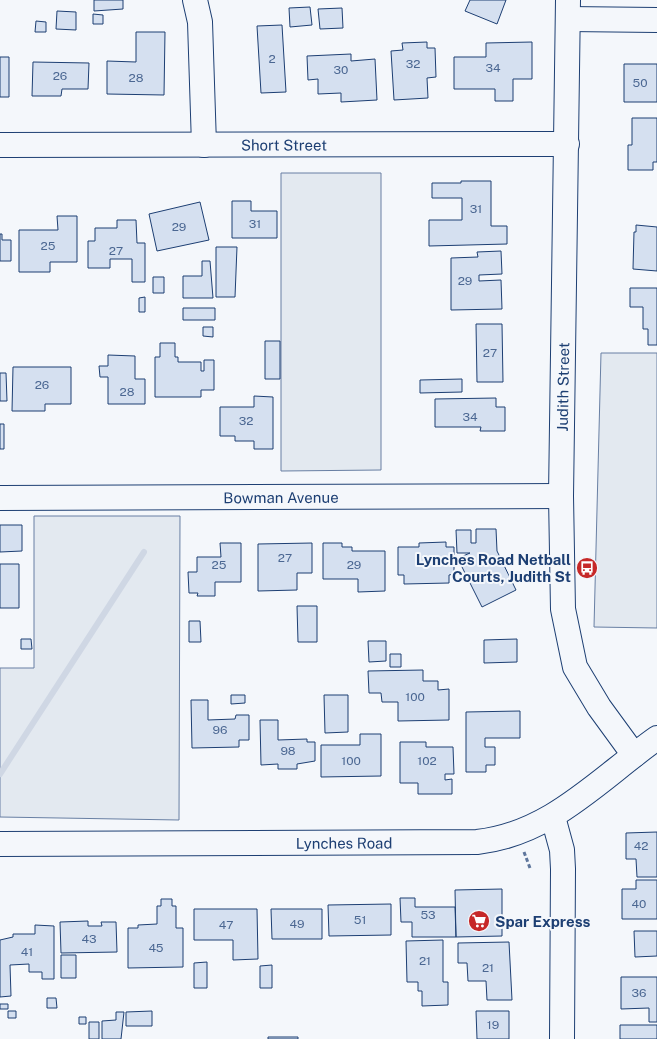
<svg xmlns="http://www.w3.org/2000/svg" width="657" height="1039" font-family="'Public Sans',sans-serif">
<rect width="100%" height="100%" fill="#f4f7fb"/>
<path fill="#e3e9f0" stroke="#687fa3" d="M281,173h100v297l-100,1z
M601,353h56v275l-63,-1z
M34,516h146l-1,304 -179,-3v-149h34z"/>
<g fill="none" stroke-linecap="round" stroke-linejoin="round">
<path stroke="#cfd7e4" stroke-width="6" d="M0,774l144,-222"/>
</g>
<path fill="#d5e0f0" stroke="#1d3f73" d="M94,0h29v9l-29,2z
M470,0h36l-9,24 -32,-13z
M310,7l2,18 -22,2 -1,-19z
M342,8l1,20 -23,1 -2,-20z
M57,11l19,1v18l-20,-1z
M93,14l10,1v9h-10z
M36,21l10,1v10h-11z
M282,25l4,67 -25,1 -4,-67z
M136,32h29l-1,63 -57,-1v-33l29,1z
M427,42v6h8l1,29 -9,1 1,20 -34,2 -3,-49 12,-1 -1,-7z
M532,42v37h-19v22h-18v-12h-41v-32h32v-14z
M351,54v7l24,-2 2,41 -36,2v-9l-23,1v-15l-10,1 -1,-24z
M0,57h9v40h-9z
M33,62l56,1 -1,26h-26l-1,7h-29z
M624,64h33v38h-33z
M632,118h25v44h-4v8h-25v-25h4z
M461,181h30v45h16v18l-78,2v-26h33v-22h-30v-15h29z
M232,201h19v10h26v27h-45z
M200,202l9,38 -52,11 -8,-37z
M57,216h20v46h-27v10h-31v-42h39z
M117,220h19l1,23h8v39h-13v-23h-22v9h-22v-27h7v-13h22z
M636,225l21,2v44l-24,-2 1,-37h2z
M0,234h2v6h9v21h-11z
M216,247h21l-2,50h-19z
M501,251l1,23 -23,1v6l22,-1 1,29 -51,1v-52l27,-1 -1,-5z
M202,261h8l3,37h-30v-22h19z
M153,277h11v16h-11z
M630,288h27v57h-9v-16h-5v-22h-13z
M145,297v15h-6v-14z
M183,308h32v12h-32z
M476,324h26l1,58h-26z
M203,327h10v10l-10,-1z
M265,341h15v38h-15z
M160,343h15v14h3v5h23v9h3v-11h10v30h-13v7h-46v-40h5z
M108,355l27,1v23h10v25h-37v-27h-8l-1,-11h9z
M13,367h58v37h-26v7h-33z
M0,373h6l1,28h-7z
M462,379v13l-42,1v-13z
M254,396l19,1v52h-19v-8h-19v-5h-15v-29h34z
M496,398v9h9v24h-25l1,-4h-46v-28z
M0,424h4v25h-4z
M0,525h22v26l-22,1z
M476,529h20l1,22 19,39 -34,17 -21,-42 5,-3 -3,-6 7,-3h-13l-1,-23h15v13h5z
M446,542v5h8v27l-5,1v8l-45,1v-9h-6v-28h21v-4z
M220,543h21v39h-26v14h-18l1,-3h-9l-1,-21h9v-15h24z
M312,543v30h-15v17l-39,1v-47z
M323,543h19v4h10v4h33v40l-27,1v-13h-35z
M0,564h19v44h-19z
M297,606h20v36h-19z
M189,621h11l1,21h-12z
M21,639h10l1,10h-11z
M517,639v23l-33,1v-23z
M368,641h18v20l-17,1z
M390,654h11v13h-11z
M423,670v11h15v9l11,-1v31l-51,1v-19h-16l-1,-9h-12l-1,-22z
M231,695h14v8l-14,1z
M324,695h24v37l-23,1z
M191,700h17v20l27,-1 1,-4h13v25h-10v7l-47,1z
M520,711v27h-35v9h10v18h-9v7h-20v-60z
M260,720h18v20l29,-1v3h8v19l-18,3v5h-19v-5l-17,1z
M360,734h21v42l-60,1v-32h39z
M400,742h26v5h27l1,27h-9v6l7,-1v15h-34v-11h-18z
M657,832v45h-20l-1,-18h-10v-26z
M636,880h21v39h-35v-30h14z
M502,889v47l-46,1 -1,-47z
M400,898h15v9h40l1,30h-44v-15h-11z
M161,899h11v7h4v22h7v39l-55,1v-40h10v-3l19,-1v-18h4z
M391,904v31l-62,1 -1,-31z
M194,909h63l1,50 -25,1v-20h-39z
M271,909h51v30h-50z
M88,921v5h14l-1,-4h15l1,30 -56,1 -1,-31z
M35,925l19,1v53h-12v-7h-13v-8l-19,1 1,31 -11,1v-57l13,-3v-3h22z
M634,931h23v25l-22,1z
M443,940v42h5v23l-26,1v-15h-4v-9h-11l-1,-41z
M509,942l3,58h-25l-1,-19h-18l-1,-18h-9v-20z
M61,955h15v23h-15z
M207,962v26h-13v-25z
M272,965v23h-12v-22z
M621,977h36v45h-8v-14l-28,1z
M47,998h9l1,10h-10z
M0,1004h8v5h-8z
M8,1011h8v7h-8z
M152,1011v15h-26v-14z
M476,1011h33v28h-32z
M116,1012h8l-3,27h-19v-18l14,-1z
M79,1017h7v7h-7z
M89,1022h10v17h-10z
M620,1025h37v14h-37z
M268,1037h30v2h-30z"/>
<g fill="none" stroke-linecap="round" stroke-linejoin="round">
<g stroke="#1d3f73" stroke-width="26">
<g id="minor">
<path d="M195,0l5,22 4,123"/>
<path d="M568,0l-7,496 2,113 12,58 24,40 35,48"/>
<path d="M568,19l89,1"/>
<path id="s1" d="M0,145l567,-1"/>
<path id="s2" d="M0,498l561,-2"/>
<path d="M553,817l9,33 1,19 -1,170"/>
<path id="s3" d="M0,844l477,-2c74,-8 122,-63 180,-104"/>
</g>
</g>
<path stroke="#5e769c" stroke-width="3" stroke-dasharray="4 2.5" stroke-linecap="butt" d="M524,852l6,16"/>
<use href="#minor" stroke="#f4f7fb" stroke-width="24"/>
</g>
<defs>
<g id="bus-disc" transform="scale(1.125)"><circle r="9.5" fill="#c62828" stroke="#f4f7fb"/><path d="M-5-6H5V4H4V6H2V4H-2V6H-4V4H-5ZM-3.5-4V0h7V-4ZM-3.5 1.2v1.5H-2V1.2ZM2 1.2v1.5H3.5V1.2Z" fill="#fff"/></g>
<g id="supermarket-disc" transform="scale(1.125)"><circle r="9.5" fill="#c62828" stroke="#f4f7fb"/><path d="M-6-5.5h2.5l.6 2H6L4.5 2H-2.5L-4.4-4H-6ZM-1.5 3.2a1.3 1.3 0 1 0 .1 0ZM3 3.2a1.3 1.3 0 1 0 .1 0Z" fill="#fff"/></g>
</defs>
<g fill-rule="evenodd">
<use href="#bus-disc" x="587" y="568"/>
<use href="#supermarket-disc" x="479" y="921"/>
</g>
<g text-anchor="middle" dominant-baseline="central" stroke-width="4" stroke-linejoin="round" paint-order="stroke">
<g font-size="12" fill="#4b6792">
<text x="272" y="59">2</text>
<text x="413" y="64">32</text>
<text x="493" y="68">34</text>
<text x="341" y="70">30</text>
<text x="60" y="76">26</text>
<text x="136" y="78">28</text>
<text x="640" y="83">50</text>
<text x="476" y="209">31</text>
<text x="255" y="224">31</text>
<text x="179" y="227">29</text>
<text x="48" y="246">25</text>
<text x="116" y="251">27</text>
<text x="465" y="281">29</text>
<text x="490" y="353">27</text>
<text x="42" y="385">26</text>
<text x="127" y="392">28</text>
<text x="470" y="417">34</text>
<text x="246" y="421">32</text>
<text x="285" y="558">27</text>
<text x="219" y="565">25</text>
<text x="354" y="565">29</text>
<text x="415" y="697">100</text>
<text x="220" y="730">96</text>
<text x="288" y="751">98</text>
<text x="351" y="761">100</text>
<text x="427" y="761">102</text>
<text x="641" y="846">42</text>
<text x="639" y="904">40</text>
<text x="428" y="915">53</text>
<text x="360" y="920">51</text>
<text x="297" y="924">49</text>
<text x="226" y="925">47</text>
<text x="89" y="939">43</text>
<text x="156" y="948">45</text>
<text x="27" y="952">41</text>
<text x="425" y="961">21</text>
<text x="488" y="968">21</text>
<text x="639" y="993">36</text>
<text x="493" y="1025">19</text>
</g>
<g font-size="15" fill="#1d3f73" stroke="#f4f7fb">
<text stroke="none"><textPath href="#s1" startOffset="284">Short Street</textPath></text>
<text transform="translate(563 387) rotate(-89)">Judith Street</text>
<text stroke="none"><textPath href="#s2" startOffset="281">Bowman Avenue</textPath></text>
<text stroke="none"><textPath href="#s3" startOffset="344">Lynches Road</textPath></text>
</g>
<g font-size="15" font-weight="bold" fill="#1d3f73" stroke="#f4f7fb" text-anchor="end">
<text x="571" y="559">Lynches Road Netball<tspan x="571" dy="17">Courts, Judith St</tspan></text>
<text x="495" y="921" text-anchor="start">Spar Express</text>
</g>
</g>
</svg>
